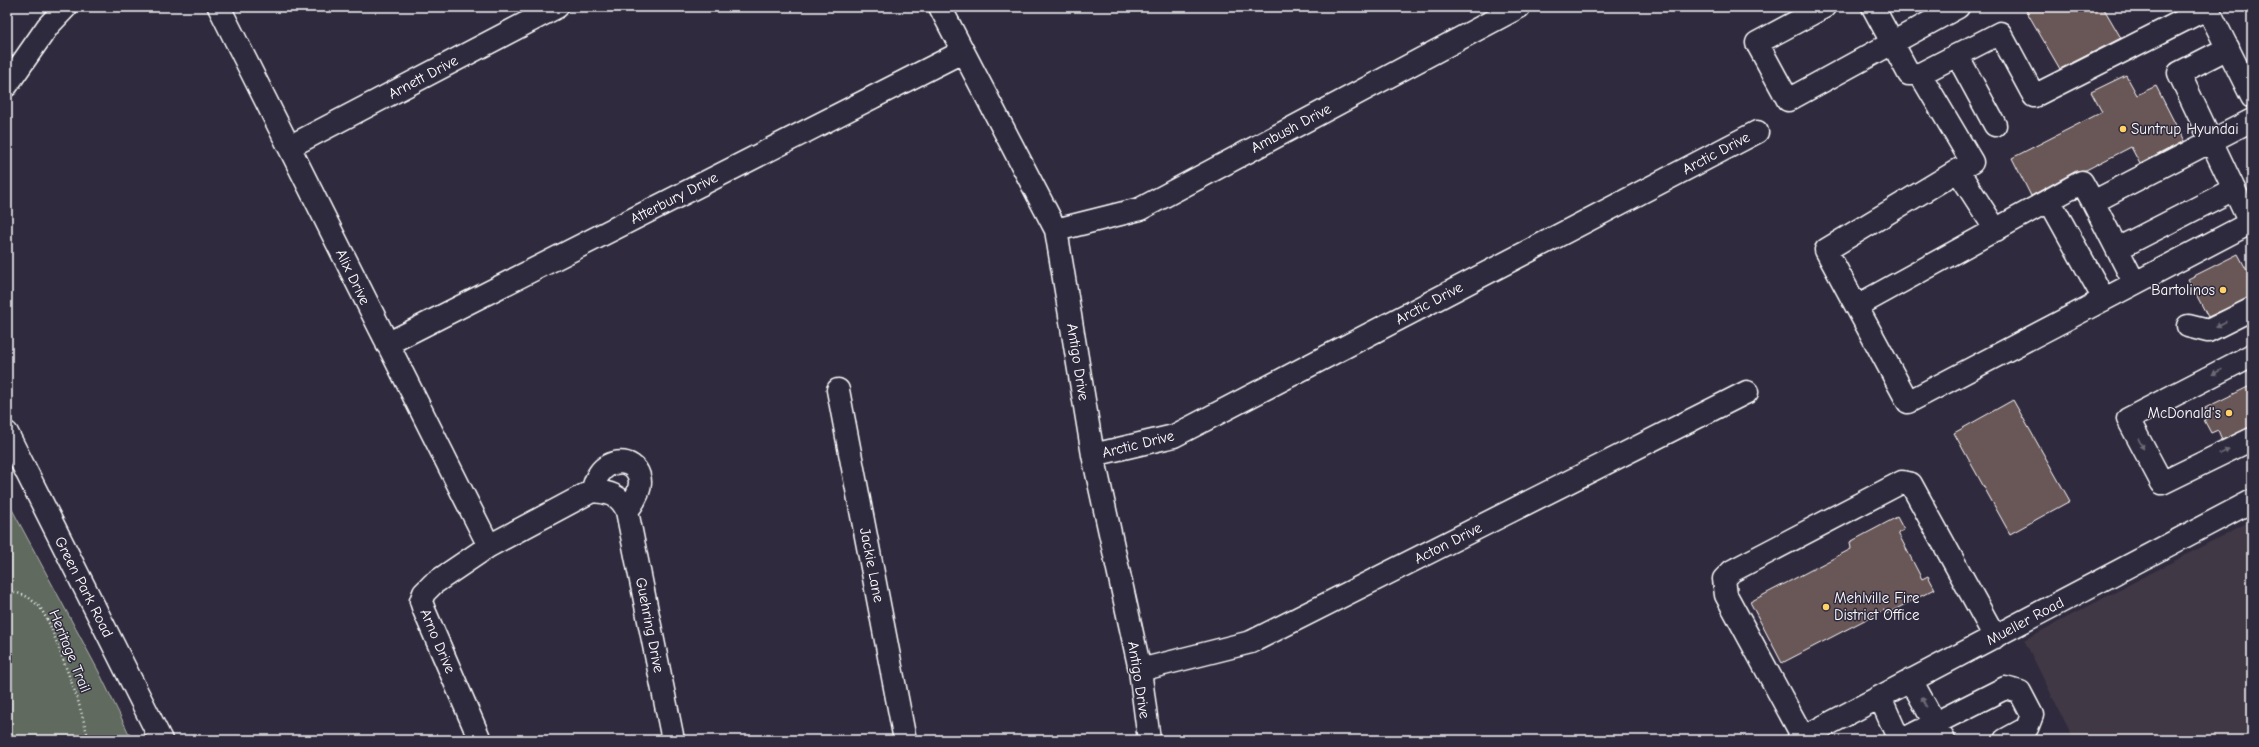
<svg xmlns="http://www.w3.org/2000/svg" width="2259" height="747" font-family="'Comic Neue',sans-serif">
<rect width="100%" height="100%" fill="#2f2a3d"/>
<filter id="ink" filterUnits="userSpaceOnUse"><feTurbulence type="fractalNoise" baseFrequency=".025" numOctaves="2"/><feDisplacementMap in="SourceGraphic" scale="8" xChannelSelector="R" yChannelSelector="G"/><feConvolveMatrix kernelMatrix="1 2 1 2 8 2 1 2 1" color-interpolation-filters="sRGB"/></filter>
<g filter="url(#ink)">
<path fill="#403745" d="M2252,520v220h-178l-50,-100z"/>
<path fill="#606a5e" stroke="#b0b4ae" d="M7,500l92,172 33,68h-125z"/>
<path fill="#695657" stroke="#fff" d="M2024,7h79l18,31 -61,31z
M2126,75l11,20 19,-9 28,55 -44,23 -9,-17 -45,23 -10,1 -45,25 -19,-38 90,-46 -11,-20z
M2238,254l14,26v17l-44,20 -20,-38z
M2252,385v41l-30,14 -4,-10 -7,3 -7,-13 5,-2 -4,-10z
M2013,400l57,101 -60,33 -56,-101z
M1897,517l7,13 -6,3 24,46 6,-3 7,13 -49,25 -2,-4 -102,53 -32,-61 101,-53 -1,-7z"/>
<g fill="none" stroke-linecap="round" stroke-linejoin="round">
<g stroke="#fff" stroke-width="25">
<path id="minor" d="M219,7l270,539
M940,7l116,223 37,225 47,215 9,70
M1824,7l-67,36 31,57 170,-93
M1873,7l36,67h11l52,88 -146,88 82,152 342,-179 -71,-150 49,-25
M1957,55l38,70
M1920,74l80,-41 34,63 174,-88
M7,85l41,-59 18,-19
M289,147l268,-140
M1958,171l38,59
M2049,200l55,99
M1056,230l84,-21 379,-202
M2117,249l117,-60
M2134,282l-41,-80 159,-82
M1857,306l225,-124 11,20
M2188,326l20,5 44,-22
M387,344l575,-292
M2252,355l-124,64 34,64 90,-44
M838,390l67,350
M7,433l154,307
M1093,455l81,-19 583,-304
M592,491c2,-5 4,-13 7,-17 10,-15 34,-17 40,2 4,12 -5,26 -12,35
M1140,670l111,-28 496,-250
M1911,680l33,60
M1880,697l19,43
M1803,737l-77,-142 -2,-16 8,-8 170,-89 9,2 84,153
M480,740l-56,-130 -3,-9 3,-8 9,-9 56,-38 103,-55c16,1 28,3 35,20l46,229
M1798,740l454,-239
M1902,740l103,-52 15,4 12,23 -5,13 -22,12"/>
</g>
<g stroke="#fff" stroke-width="25">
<path id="major" d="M2207,7l45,90"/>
</g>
<path stroke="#fff" stroke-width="2.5" stroke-dasharray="1 3" stroke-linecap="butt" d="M7,589l21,8 12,10 10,18 27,72 12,43
M7,709h2"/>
<use href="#minor" stroke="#2f2a3d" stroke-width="22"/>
<use href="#major" stroke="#2f2a3d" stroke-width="22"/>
</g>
<defs><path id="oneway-solid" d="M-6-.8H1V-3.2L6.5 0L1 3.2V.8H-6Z"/></defs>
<g fill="#6d6a77">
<use href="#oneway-solid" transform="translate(2221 324) rotate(153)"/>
<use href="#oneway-solid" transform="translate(2217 372) rotate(153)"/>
<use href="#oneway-solid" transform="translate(2141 444) rotate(62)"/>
<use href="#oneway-solid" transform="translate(2224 452) rotate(-26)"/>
<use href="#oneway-solid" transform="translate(1924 702) rotate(-118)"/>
</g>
</g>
<g fill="#ffd166" stroke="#2f2a3d" stroke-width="1.5">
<circle cx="2123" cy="129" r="4"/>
<circle cx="2223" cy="290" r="4"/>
<circle cx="2229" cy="413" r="4"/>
<circle cx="1826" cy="607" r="4"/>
</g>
<g text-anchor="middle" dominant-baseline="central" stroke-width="3" stroke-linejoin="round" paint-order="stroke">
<g font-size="15" fill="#fff" stroke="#2f2a3d">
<text transform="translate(423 77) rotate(-28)">Arnett Drive</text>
<text transform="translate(1291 128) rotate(-28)">Ambush Drive</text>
<text transform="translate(1716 153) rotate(-28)">Arctic Drive</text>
<text transform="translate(674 198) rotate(-27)">Atterbury Drive</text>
<text transform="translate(353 277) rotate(64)">Alix Drive</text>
<text transform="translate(1429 303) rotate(-28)">Arctic Drive</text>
<text transform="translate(1078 362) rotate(81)">Antigo Drive</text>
<text transform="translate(1138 444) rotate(-14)">Arctic Drive</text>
<text transform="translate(1448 543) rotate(-27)">Acton Drive</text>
<text transform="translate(872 565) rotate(79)">Jackie Lane</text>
<text transform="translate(84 587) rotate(63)">Green Park Road</text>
<text transform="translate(2025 621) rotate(-28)">Mueller Road</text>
<text transform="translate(650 625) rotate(79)">Guehring Drive</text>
<text transform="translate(438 641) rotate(67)">Arno Drive</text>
<text transform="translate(70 651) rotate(68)">Heritage Trail</text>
<text transform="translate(1139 680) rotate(81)">Antigo Drive</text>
</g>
<g font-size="15" fill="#fff" stroke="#2f2a3d" text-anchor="start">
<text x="2131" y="129">Suntrup Hyundai</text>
<text x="2215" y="290" text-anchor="end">Bartolinos</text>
<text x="2221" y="413" text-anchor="end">McDonald's</text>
<text x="1834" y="598">Mehlville Fire<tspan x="1834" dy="17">District Office</tspan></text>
</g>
</g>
<rect width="2259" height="747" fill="none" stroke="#2f2a3d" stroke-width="24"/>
<rect x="12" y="12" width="2235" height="723" fill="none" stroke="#fff" stroke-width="1.5" filter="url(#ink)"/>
</svg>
